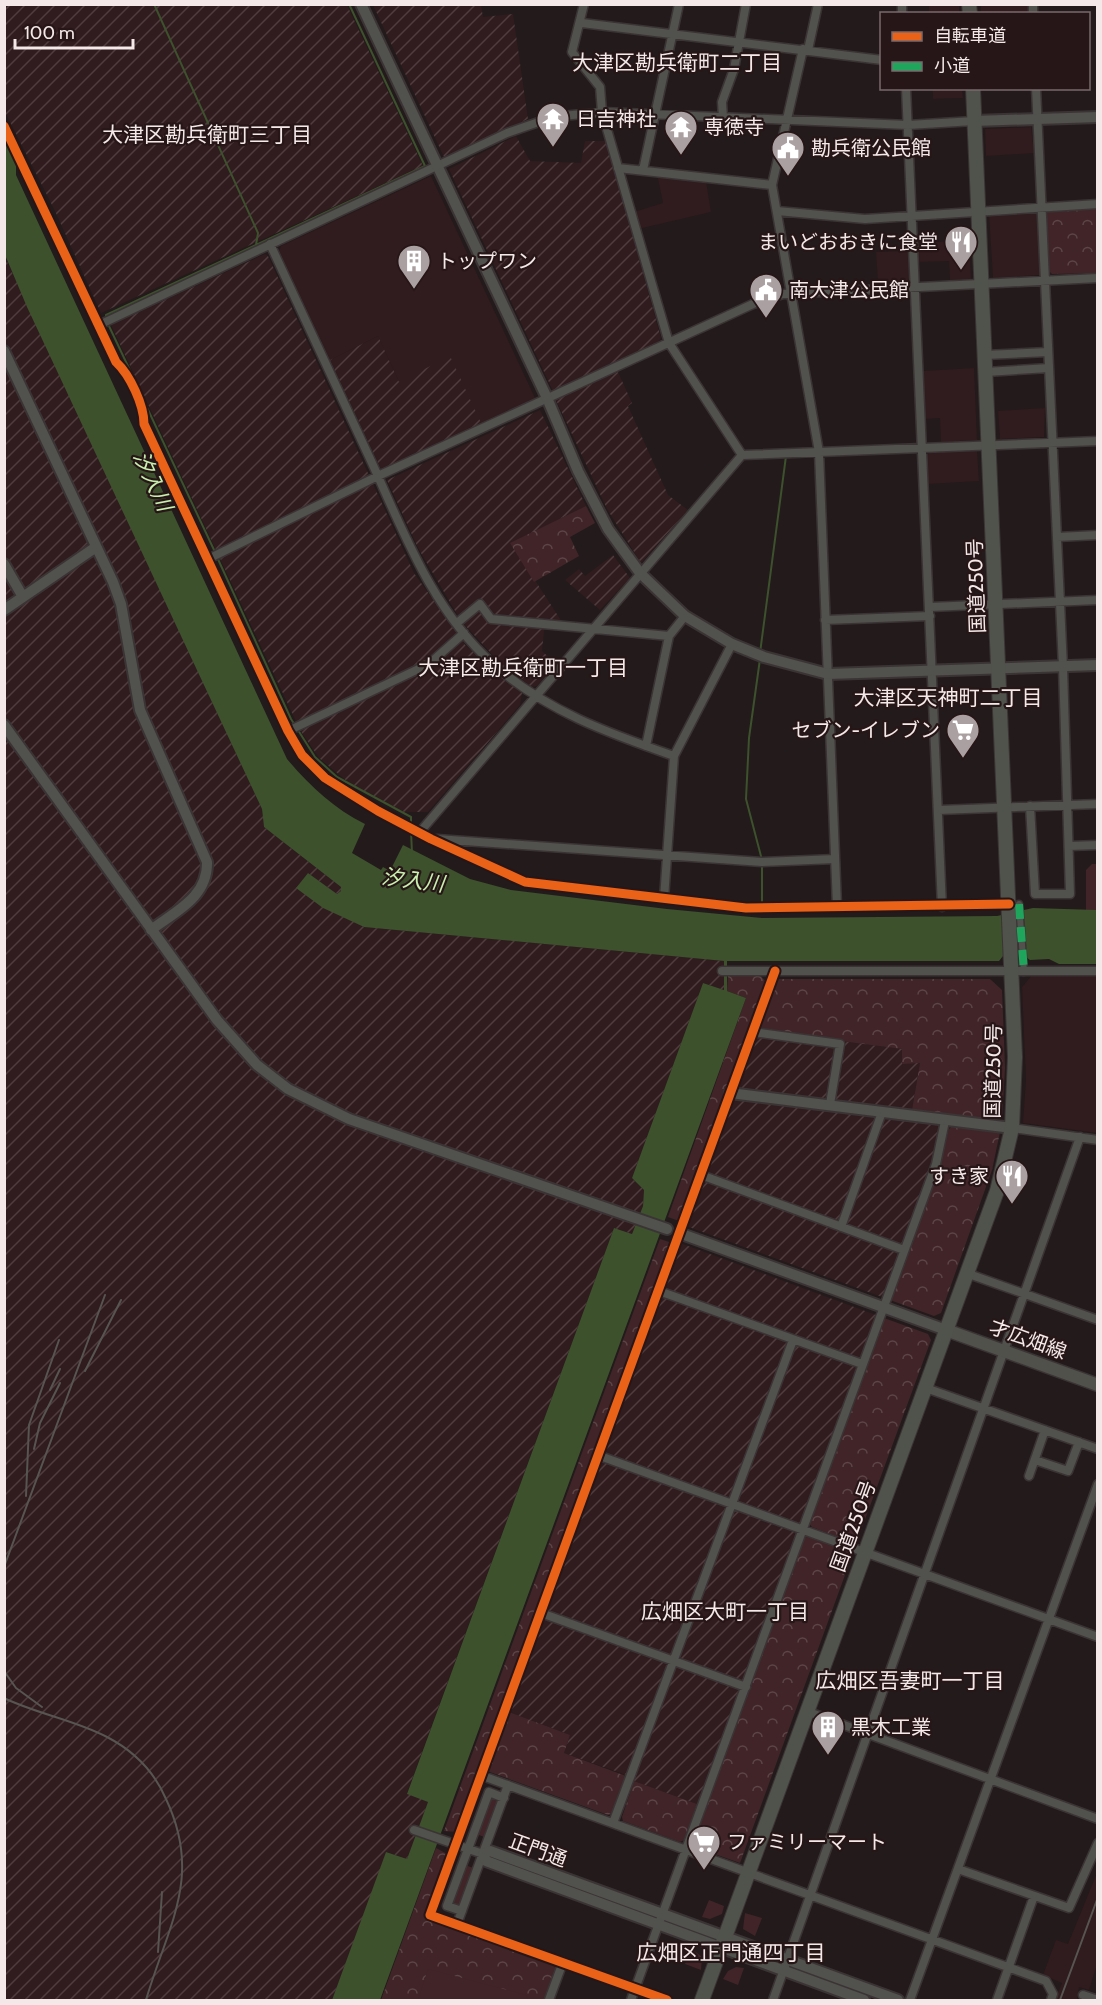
<svg xmlns="http://www.w3.org/2000/svg" width="1102" height="2005" font-family="Cabin,'Noto Sans JP',sans-serif">
<defs>
<pattern id="industrial-furrows" width="10" height="10" patternUnits="userSpaceOnUse" patternTransform="scale(1.5)"><rect width="10" height="10" fill="#301b1e"/><path d="M-1 1l2-2M0 10L10 0M9 11l2-2" fill="none" stroke="#4f3c3f"/></pattern>
<pattern id="forest-crowns" width="20" height="18" patternUnits="userSpaceOnUse" patternTransform="scale(1.5)"><rect width="20" height="18" fill="#402428"/><path d="M2 6a3 3 0 1 1 6 0M12 15a3 3 0 1 1 6 0" fill="none" stroke="#5c4447"/></pattern>
</defs>
<rect width="100%" height="100%" fill="#231a1b"/>
<path fill="#301b1e" d="M929,5h30v8h-30z
M981,5h47v8h-47z
M933,89h29l1,9 -30,1z
M1031,127l3,26 -48,3 -1,-27z
M657,174l49,7 5,31 -73,17 -4,-17 29,-9z
M431,176l105,224 -54,25 -83,-43 -21,-46 -48,24 -51,-109 2,-5z
M1037,210l3,65 -47,3 -4,-64z
M969,240l2,39 -21,1 -1,-19 -31,1 -1,-19z
M909,251l1,27 -2,2 -30,2 -2,-30z
M974,368l3,72 -36,2 -1,-24 -15,1 -2,-48z
M1045,408l-1,29 -44,2 -2,-28z
M977,450l2,31 -51,3 -1,-28 3,-4z
M1097,974v159l-74,-10 3,-43 -4,-93 10,-12z
M1097,1873v91l-8,26 -10,-3 -2,13h-22l7,-17 -19,-8 13,-35 12,4z"/>
<path fill="url(#industrial-furrows)" d="M4,5h343l76,161 -322,147 -46,-102 -50,-99z
M373,5h108l2,12 30,-3 15,105 -84,38z
M516,136l14,25 51,2 4,-22h21l55,197 -3,4 -105,49 -104,-222z
M265,254l3,2 146,317 52,73 56,47 -2,12 -92,107h-24l-56,-30 -29,-24 -19,-28 -189,-405z
M4,255l258,554 2,18 77,60v5l-4,2 -29,-21 -11,15 67,39 360,34v29l-21,-7 -71,195 12,12 -1,16 -11,28 -18,-6 -207,565 21,9 -21,57 -20,-7 -55,148h-327z
M378,336l21,46 51,-26 32,69 -98,46 -3,-2 -51,-109z
M618,372l14,31 -4,3 40,89 20,15 -47,53 -34,-54 -51,-109z
M540,410l46,96 -75,37 51,79h-17l-3,29 13,12 -18,23 -5,1 -31,-23 -40,-43 -43,-73 -31,-68z
M613,555l17,23 -30,32 -35,-30 14,-11 6,7z
M757,1030l145,19 18,14 -8,47 -171,-20 -4,-5z
M734,1097l202,27 4,3 -9,37 -49,133 -196,-71z
M680,1243l196,72 -179,489 -63,-23 1,-3 -71,-25 6,-18 -61,-23z"/>
<path fill="url(#forest-crowns)" d="M1097,207v66l-45,1 -3,-3 -3,-59 2,-3z
M586,506l9,17 -25,14 9,19 -45,26 -24,-39z
M728,975h32l7,8 -88,238 -11,-4 78,-219 -19,-7z
M777,979h213l12,11 3,78 -3,51 -10,-1 -1,4 -79,-12 8,-47 -18,1v-15l-145,-19z
M952,1126l48,6 -8,38 -51,143 -7,3 -44,-16 48,-129 11,-42z
M660,1239l12,4 -214,589 -14,-1z
M884,1318l44,16 3,6 -75,204 -44,-17 -3,-4z
M808,1536l45,17 -113,310 -45,-16 -2,-4 111,-305z
M509,1712l61,23 -6,18 62,23 -13,37 -5,2 -121,-44z
M634,1781l63,23 -13,36 -4,2 -57,-21 -1,-4z
M436,1848l13,7 -21,65 126,45 2,5 -11,30h-164z"/>
<path fill="#402428" d="M1092,864h5v46h-11v-40z
M493,1798l6,5 -12,35 -11,-4 12,-32z
M465,1865l11,4 -13,33 -4,3 -5,-1 -1,-4z
M709,1900l15,6 -2,8 -12,5 -8,-2z
M745,1913l17,5 -7,18 -12,-7z
M691,1948l11,9 -1,13 -16,-6z
M736,1967l8,1 -6,17 -15,-6 5,-8z
M428,1969l98,26 2,5h-110z"/>
<path fill="#3c512c" d="M4,139l12,23v13l271,584c23,27 46,49 78,65l-13,29 29,17 2,-3 7,4 13,-26 67,34 41,11 156,19 95,9 235,-2 36,-8 64,2v54h-38l-10,-5 -19,1 -7,-5 -20,1 -4,5h-272v30l19,7 -366,1002h-48l54,-148 21,7 21,-57 -21,-8 207,-566 18,6 11,-28 1,-16 -12,-12 71,-195 21,7v-29l-360,-34 -41,-19 -27,-20 12,-15 29,21 4,-3v-4l-77,-60 -2,-18 -235,-502 -22,-52z"/>
<g fill="none" stroke-linecap="round" stroke-linejoin="round">
<path stroke="#3c512c" stroke-width="2" d="M256,245l169,-79 -76,-162
M106,318v-3l150,-70 2,-12 -104,-229
M108,324l27,57
M142,397l73,155
M1080,438l18,-1
M217,557l74,162 24,38 22,20 74,40v9
M760,653l26,-197
M760,659l-11,79 -3,61 16,61
M411,831l1,22
M762,905v-39"/>
<g stroke="#3b3435" stroke-width="9">
<path id="pedestrian" d="M1019,904l5,68"/>
</g>
<g stroke="#3b3435" stroke-width="11">
<path id="minor" d="M584,4l-12,48 28,35 2,25 67,231 73,112
M902,4v10
M1033,4v10
M582,23l300,37
M803,49l-31,136 47,267 18,454
M808,50l10,-46
M906,88l36,819
M723,118l-1,-16 12,-33 12,-65
M4,126l112,236c14,13 28,43 28,62l144,307 14,24 23,23 53,33 53,28 94,43 221,26 263,-4
M618,168l154,17
M643,170l36,-166
M777,211l88,8 233,-15
M270,244c34,73 68,146 102,219 32,70 61,148 121,201 53,47 115,69 181,92
M99,325l408,-192 46,-16 49,-5 306,13 66,-4
M985,355l63,-3
M986,372l63,-4
M1057,537l41,-2
M208,559l170,-83 375,-172 30,-10 315,-16
M930,607l168,-7
M825,620l105,-4
M457,623l23,-19 11,15 178,17
M288,731l141,-67 35,-31
M646,746l23,-110 16,-20
M1030,806l5,88h35l-7,-227 -27,-579
M939,810l159,-6
M419,833l323,-378 356,-14
M437,839l325,23 73,-3
M1069,846l29,-1
M664,899l10,-143 58,-112
M722,971h376
M753,1032l87,12 -10,60
M1012,1128l86,12
M701,1175l203,75
M841,1227l41,-115
M966,1273l132,47
M659,1291l203,73
M923,1387l175,62
M600,1456l498,181
M1035,1460l33,11 11,-29
M1029,1476l16,-46
M541,1613l205,74
M806,1711l292,108
M480,1775l566,206 7,13 -2,6
M613,1823l180,-483
M414,1830l69,24
M958,1869l111,39 29,-65
M462,1911l-15,-5 42,-114 15,6
M457,1924l51,-139
M1083,1995l15,5
M549,2000l14,-38
M631,2000l305,-836 9,-43
M667,2000l-237,-85 345,-944
M773,2000l307,-863
M910,2000l188,-516
M997,2000l37,-104"/>
</g>
<g stroke="#3b3435" stroke-width="14">
<path id="tertiary" d="M361,4l186,394 31,73 30,58 32,44 45,43 47,28 32,13 64,17 270,-9
M974,121l124,-4
M4,351l109,231 8,22 19,106 67,152c1,35 -31,49 -56,68
M4,564l19,33
M4,610l92,-63
M4,725l213,295 40,45 31,24 61,30 318,110
M730,1093l282,35
M679,1233l267,97
M864,2000l-378,-139 -3,-7 7,-3 408,149"/>
</g>
<g stroke="#3b3435" stroke-width="15">
<path id="secondary" d="M946,1330l152,55"/>
</g>
<g stroke="#3b3435" stroke-width="16">
<path id="trunk" d="M969,4l1,10
M702,2000l295,-809 15,-63 3,-71 -42,-969"/>
</g>
<use href="#pedestrian" stroke="#51514d" stroke-width="6"/>
<use href="#minor" stroke="#51514d" stroke-width="8"/>
<use href="#tertiary" stroke="#51514d" stroke-width="10"/>
<use href="#secondary" stroke="#50514b" stroke-width="12"/>
<use href="#trunk" stroke="#50534b" stroke-width="14"/>
<path stroke="#565551" stroke-width="2" d="M85,1371l36,-71
M50,1390l10,-21
M34,1449l6,-26 20,-40
M26,1496l3,-71 30,-85
M4,1567l101,-272
M4,1671l12,17 26,19
M4,1698c33,16 71,22 103,39 27,14 47,34 59,62 37,78 2,126 -20,201
M158,1952l4,-60
M1060,2000l38,-103"/>
<path stroke="#20a55d" stroke-width="8" stroke-dasharray="15 8" stroke-linecap="butt" d="M1019,904l5,68"/>
<g stroke="#271618" stroke-width="13">
<path id="cycleway" d="M4,126l112,236c14,13 28,43 28,62l144,307 14,24 23,23 53,33 53,28 94,43 221,26 263,-4
M667,2000l-237,-85 345,-944"/>
</g>
<use href="#cycleway" stroke="#ea6118" stroke-width="9"/>
</g>
<defs>
<g id="temple-pin" transform="scale(1.725)"><path d="M0 17L-7.5 6A9.5 9.5 0 1 1 7.5 6Z" fill="#aba0a1" stroke="#271618"/><path d="M0-6L5-2H3V0L6.5 2.5H4V6H1.5V3h-3V6H-4V2.5H-6.5L-3 0V-2H-5Z" fill="#fff"/></g>
<g id="civic-pin" transform="scale(1.725)"><path d="M0 17L-7.5 6A9.5 9.5 0 1 1 7.5 6Z" fill="#aba0a1" stroke="#271618"/><path d="M-.6-6.5H3V-4.5H.6V-3L4-1V1h2V6H-6V1h2V-1L-.6-3ZM-1.2 2.5V6h2.4V2.5Z" fill="#fff"/></g>
<g id="restaurant-pin" transform="scale(1.725)"><path d="M0 17L-7.5 6A9.5 9.5 0 1 1 7.5 6Z" fill="#aba0a1" stroke="#271618"/><path d="M-5-6h1v4h1v-4h1v4h1v-4h1v5L-1.5 .5V6h-2V.5L-5-1ZM5-6V6H3V1.5H1.5Q1.5-4 5-6Z" fill="#fff"/></g>
<g id="building-pin" transform="scale(1.725)"><path d="M0 17L-7.5 6A9.5 9.5 0 1 1 7.5 6Z" fill="#aba0a1" stroke="#271618"/><path d="M-4-6H4V6H1V3H-1V6H-4ZM-2.5-4.3h1.7v1.8h-1.7ZM.8-4.3h1.7v1.8H.8ZM-2.5-1h1.7V.8h-1.7ZM.8-1h1.7V.8H.8Z" fill="#fff"/></g>
<g id="supermarket-pin" transform="scale(1.725)"><path d="M0 17L-7.5 6A9.5 9.5 0 1 1 7.5 6Z" fill="#aba0a1" stroke="#271618"/><path d="M-6-5.5h2.5l.6 2H6L4.5 2H-2.5L-4.4-4H-6ZM-1.5 3.2a1.3 1.3 0 1 0 .1 0ZM3 3.2a1.3 1.3 0 1 0 .1 0Z" fill="#fff"/></g>
</defs>
<g fill-rule="evenodd">
<use href="#temple-pin" x="553" y="119"/>
<use href="#temple-pin" x="681" y="127"/>
<use href="#civic-pin" x="788" y="148"/>
<use href="#restaurant-pin" x="961" y="242"/>
<use href="#building-pin" x="414" y="261"/>
<use href="#civic-pin" x="766" y="290"/>
<use href="#supermarket-pin" x="963" y="730"/>
<use href="#restaurant-pin" x="1012" y="1176"/>
<use href="#building-pin" x="828" y="1727"/>
<use href="#supermarket-pin" x="704" y="1842"/>
</g>
<g text-anchor="middle" dominant-baseline="central" stroke-width="4.5" stroke-linejoin="round" paint-order="stroke">
<g font-size="20" fill="#f4e8e9" stroke="#271618" text-anchor="start">
<text x="576" y="119">日吉神社</text>
<text x="704" y="127">専徳寺</text>
<text x="811" y="148">勘兵衛公民館</text>
<text x="938" y="242" text-anchor="end">まいどおおきに食堂</text>
<text x="437" y="261">トップワン</text>
<text x="789" y="290">南大津公民館</text>
<text x="940" y="730" text-anchor="end">セブン-イレブン</text>
<text x="989" y="1176" text-anchor="end">すき家</text>
<text x="851" y="1727">黒木工業</text>
<text x="727" y="1842">ファミリーマート</text>
</g>
<g font-size="20" fill="#f4e8e9" stroke="#271618">
<text transform="translate(976 586) rotate(-92)">国道250号</text>
<text transform="translate(993 1071) rotate(-89)">国道250号</text>
<text transform="translate(1028 1339) rotate(20)">才広畑線</text>
<text transform="translate(853 1526) rotate(-70)">国道250号</text>
<text transform="translate(538 1850) rotate(20)">正門通</text>
</g>
<g font-size="21" fill="#f4e8e9" stroke="#271618">
<text x="677" y="62">大津区勘兵衛町二丁目</text>
<text x="207" y="134">大津区勘兵衛町三丁目</text>
<text x="523" y="667">大津区勘兵衛町一丁目</text>
<text x="948" y="697">大津区天神町二丁目</text>
<text x="725" y="1611">広畑区大町一丁目</text>
<text x="910" y="1680">広畑区吾妻町一丁目</text>
<text x="731" y="1952">広畑区正門通四丁目</text>
</g>
<g font-size="21" font-style="italic" fill="#c8f1ad" stroke="#271618">
<text transform="translate(153 481) rotate(65)">汐入川</text>
<text transform="translate(413 880) rotate(7)">汐入川</text>
</g>
</g>
<rect width="1102" height="2005" fill="none" stroke="#f4e8e9" stroke-width="12"/>
<rect x="880" y="12" width="210" height="78" fill="#271618" stroke="#796a6c" stroke-width="1.5"/>
<rect x="892" y="32" width="30" height="9" fill="#ea6118" stroke="#796a6c" stroke-width="1.5"/>
<text x="934" y="42" font-size="18" fill="#f4e8e9">自転車道</text>
<rect x="892" y="62" width="30" height="9" fill="#20a55d" stroke="#796a6c" stroke-width="1.5"/>
<text x="934" y="72" font-size="18" fill="#f4e8e9">小道</text>
<path d="M15 39v9h118v-9" fill="none" stroke="#f4e8e9" stroke-width="3"/>
<text x="24" y="39" font-size="18" fill="#f4e8e9" stroke="#271618" stroke-width="4.5" paint-order="stroke">100 m</text>
</svg>
